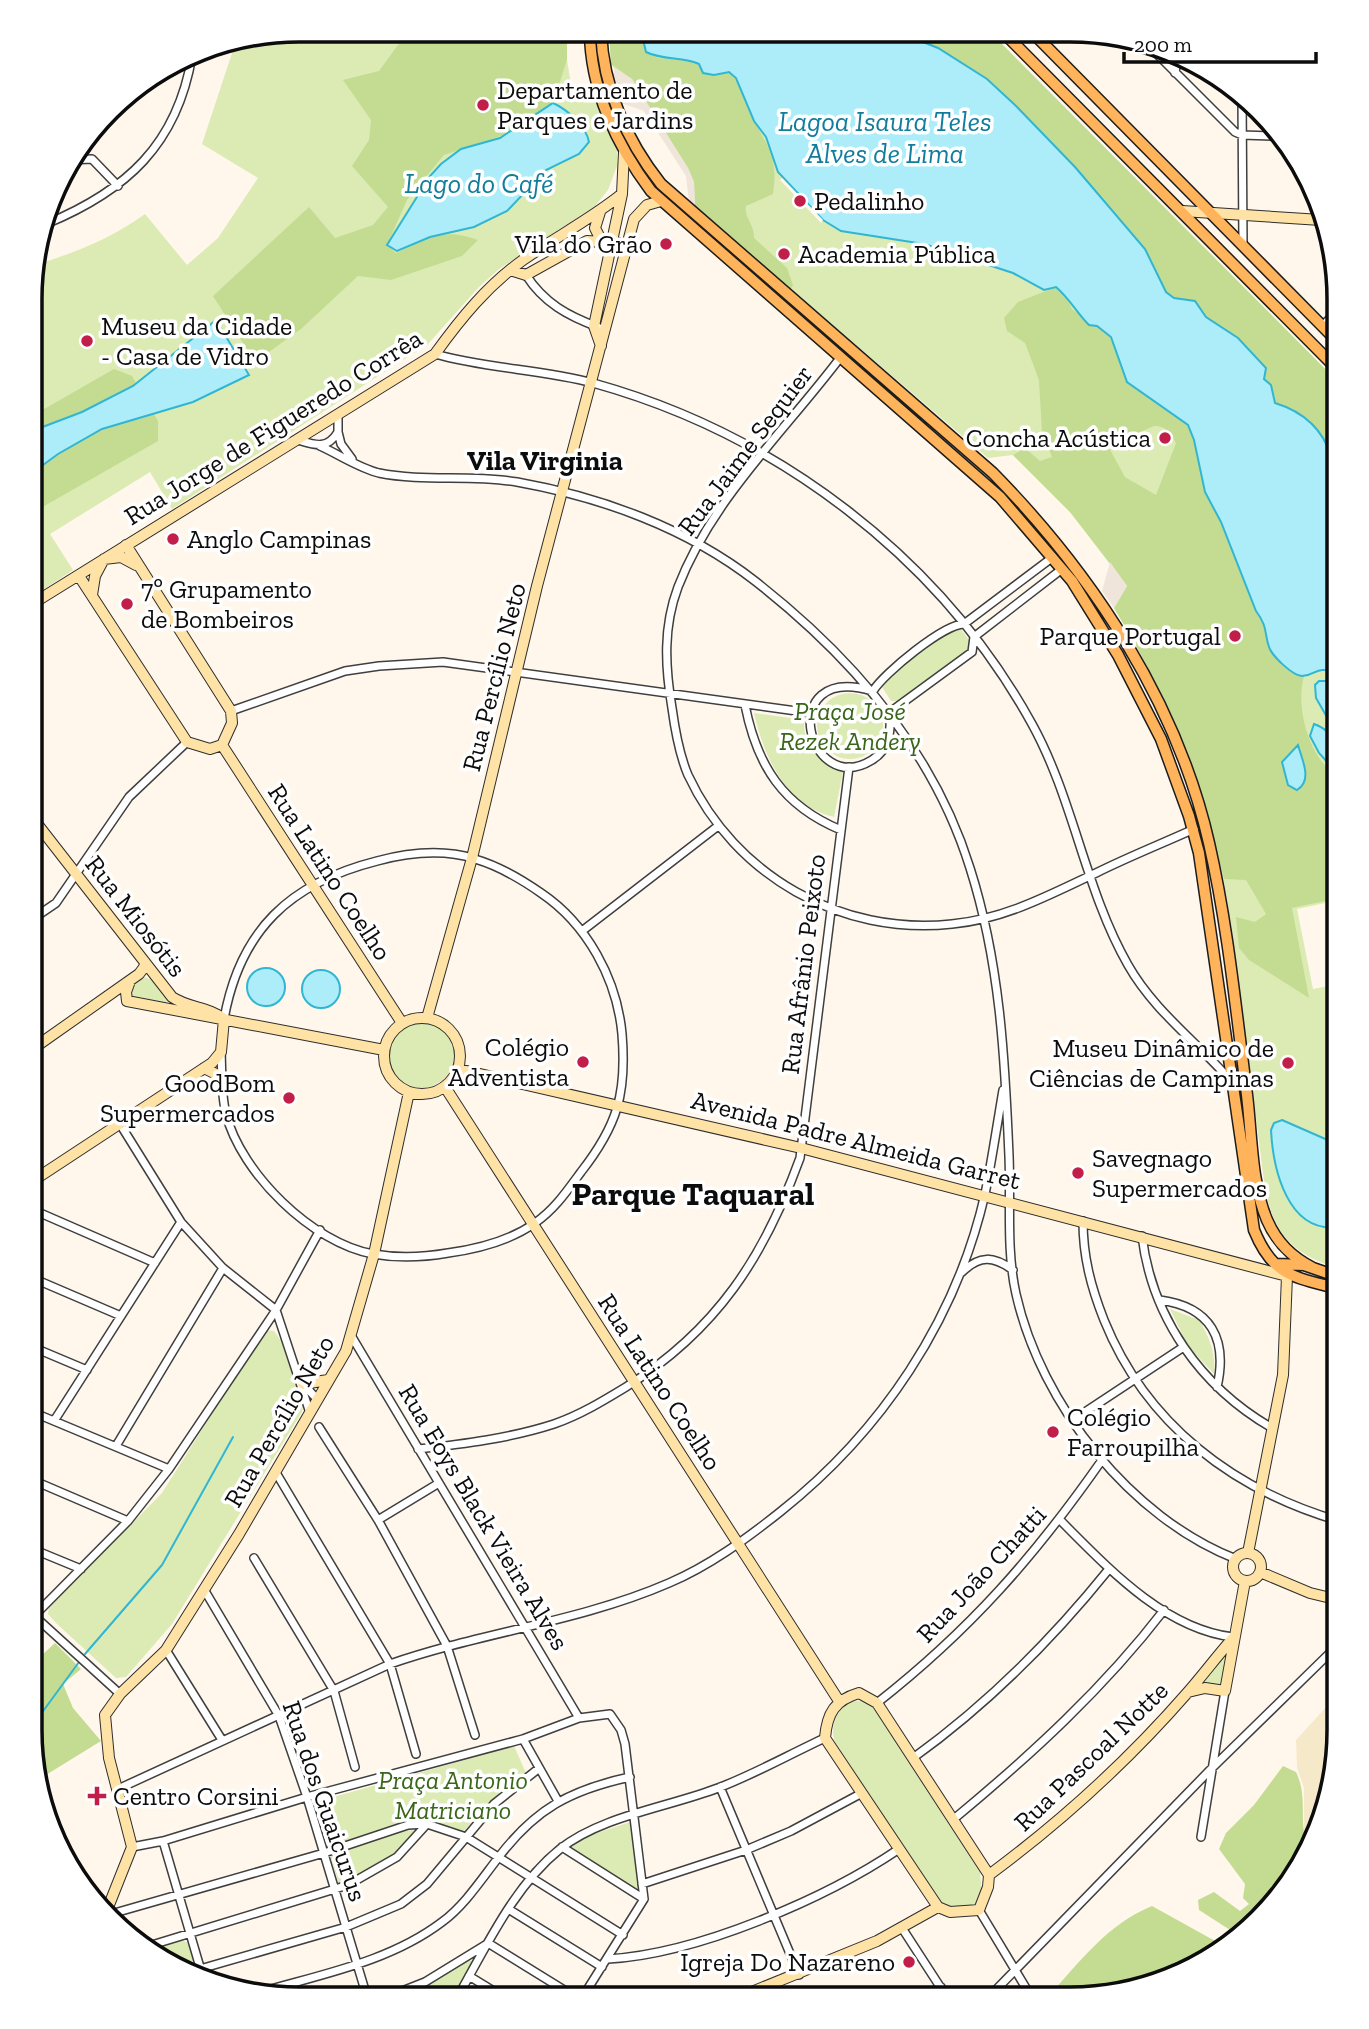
<svg xmlns="http://www.w3.org/2000/svg" width="1369" height="2029" font-family="'Zilla Slab',serif">
<rect width="100%" height="100%" fill="#fff7eb"/>
<path fill="#f6e9ca" d="M1339,1693v55l-14,69 -16,31 -5,-10v-50l-7,-20 -1,-28z"/>
<path fill="#dcebb3" d="M299,30l268,1v29l5,30 27,13 18,44v19l-9,24 -13,16 -96,63 -20,18 -51,57 -256,165 -22,-37 -100,62 23,36 -41,27v-259l4,-2 -4,-13v-57c42,-13 77,-26 113,-52l42,51 31,-27 40,-60 -56,-34 33,-100 -2,-3z
M609,31l381,1 349,351v517l-42,9 16,80 26,-5v284c-31,-8 -55,-23 -67,-54 -8,-23 -10,-50 -13,-73 -5,-39 -10,-78 -15,-116 -9,-73 -17,-144 -36,-215 -19,-71 -55,-139 -94,-202l13,-22 -5,-8 -52,-66 -57,-57 -25,3 -293,-251 -1,-25 -83,-118z
M953,628l8,1 8,11v9l-69,52h-9l-9,-14 2,-8z
M817 726a33 33 0 1 1 66 0a33 33 0 1 1-66 0Z
M754,713l50,7c-1,28 14,41 39,52l-9,45c-48,-11 -70,-60 -80,-104z
M145,977c10,3 20,14 23,23l-4,4 -32,-8 -1,-10z
M388 1055a33 33 0 1 1 66 0a33 33 0 1 1-66 0Z
M1170,1309l29,11c11,18 17,34 15,54l-26,-28z
M265,1330l9,1 7,10 22,65 -1,6 -130,212 -46,53 -10,1 -60,-55 -8,-9 1,-6 113,-115z
M1220,1655l10,2 -6,33 -27,-2z
M851,1701h11l10,5 108,166 2,23 -9,12 -25,1 -8,-6 -105,-160c-6,-16 2,-33 16,-41z
M514,1746l12,27 -38,31 -25,28c-50,-20 -85,1 -135,16l-12,-46z
M630,1822l9,69 -69,-43 18,-12z
M417,1830c-22,24 -45,47 -78,54l-9,-29 72,-24z
M179,1938l12,7 11,35 -58,-31z
M467,1957l6,6 -20,35 -56,-1z"/>
<path fill="#c4dc92" fill-rule="evenodd" d="M403,30l164,1v29l-14,43 -46,31 -63,21 -37,45 -20,45 9,8c33,-15 46,-26 82,-13l-16,16 -71,24 -33,-4 -57,53 -46,33 -42,-66 96,-89 26,31 38,-13 15,-18 -36,-41 17,-26 2,-20 -28,-40 36,-9 24,-33z
M609,31h32l5,21 12,6 35,3 21,14 15,-3c15,13 16,33 25,49 16,29 24,38 19,73l-27,12c-2,12 9,19 8,32l33,30 6,17 -2,4 -96,-82 -1,-25 -6,-14 -56,-89 -21,-15z
M898,32h92l349,351v199c-5,-11 -4,-25 -4,-37 0,-57 8,-122 -60,-142l-4,-18 -7,-6 2,-11 -60,-51 -11,-16 -21,-3 -8,-6 -21,-43 -70,-82 -60,-62 -77,-57z
M1056,287l10,9 6,13 39,28 16,45 61,43 6,15 11,52 16,30 35,89c12,16 8,22 13,37 5,12 23,24 35,28 -9,31 5,84 35,101v69l-5,2 5,16v34l-47,10 17,90 -60,-38 -10,-12 -3,-31 19,5 11,-8 -20,-34 -22,-1c-24,-99 -56,-183 -110,-271l13,-22 -57,-74 -57,-57 12,-7 15,13 12,-4 -10,-24 -3,-53 -14,-37 -18,-12 -3,-13 14,-16zM1154,426c12,-1 17,8 22,17l-20,52 -31,-18 -17,-31z
M114,369l18,7 26,45v20l-126,72v-97z
M55,1643l26,26 -18,15 10,24 28,33 -60,37 -11,-48v-64z
M1283,1766l13,6c13,26 1,52 13,76l-15,32 -53,57 -42,-27 -1,-10 16,-8 26,19 9,-7 -6,-6 2,-14 -26,-35 7,-16 28,-28z
M1152,1906l74,41 -37,25 -119,27h-24c32,-35 61,-75 106,-93z"/>
<path fill="#efe5da" d="M615,68l17,11 56,89 6,14 1,25 -6,-5 -3,-26 -42,-65 -23,-8 -8,-28z
M1110,562l17,24 -13,22 -12,-17z"/>
<path fill="#adedf9" stroke="#30b6d3" stroke-width="2" d="M641,31l257,1 40,16 49,31 28,26 60,62 70,82 21,43 8,6 21,3 11,16 32,21 28,30 -2,11 7,6 4,18c75,23 62,95 60,156 0,9 3,18 4,27 3,28 0,58 0,87 -26,-8 -20,2 -37,3 -9,0 -30,-20 -33,-29 -5,-15 -1,-20 -13,-36l-35,-89 -16,-30 -11,-52 -6,-15 -61,-43 -16,-45 -14,-11 -8,-1c-12,-12 -20,-27 -33,-38l-12,3 -31,-17 -89,-29 -83,-13 -18,-11 -45,-48 -12,-35 -12,-16 -18,-43 -7,-6 -15,3 -11,-2 -4,-9c-16,-8 -35,-3 -53,-12z
M553,103c15,7 33,23 36,39l-10,12 -33,16 -39,41 -33,16 -44,10 -33,14 -10,-6 43,-69 11,-12 20,-15 39,-11z
M216,320l33,55 -56,27 -91,27 -44,25 -26,19v-42l50,-19 51,-26z
M1319,681h10l3,19 7,12v26l-23,-40 -1,-13z
M1314,724c24,8 25,29 25,51l-20,-22 -9,-17z
M1298,745c4,15 15,35 -1,45l-9,-5 -6,-23z
M247 987a19 19 0 1 1 38 0a19 19 0 1 1-38 0Z
M302 989a19 19 0 1 1 38 0a19 19 0 1 1-38 0Z
M1282,1120l57,25v82c-52,7 -66,-59 -68,-97l3,-7z"/>
<path fill="#fff7eb" d="M782,178l41,42 -2,3 -41,-43z"/>
<g fill="none" stroke-linecap="round" stroke-linejoin="round">
<path stroke="#30b6d3" stroke-width="2" d="M85,1654l77,-89 71,-128
M30,1729l49,-67"/>
<g stroke="#3f3f3f" stroke-width="10">
<path id="street" d="M1146,43l89,89 7,3 34,1
M1175,73l3,-20
M1242,96l1,150
M69,160l23,-1 26,27
M46,224c80,-33 131,-79 146,-168
M526,275c18,28 42,41 72,52
M1322,326l17,-16
M435,354c52,15 107,15 158,29 184,51 347,174 439,341 42,76 53,166 96,241 26,46 69,77 103,116
M840,358c-56,74 -128,141 -162,229 -15,40 -13,79 -6,121 3,22 7,46 16,67 47,101 153,161 264,149 53,-5 97,-29 144,-51 32,-16 65,-29 98,-44
M338,432l3,12 11,15
M298,440c17,5 29,10 40,-8v-17
M320,446c20,9 39,22 59,27 45,9 93,1 138,9 84,15 170,46 238,99 96,75 178,168 215,287 30,94 35,191 39,288 2,46 -3,93 7,138 25,111 115,224 220,265
M872,691c-98,-29 -65,109 0,69 18,-11 19,-29 18,-48l82,-60 2,-15 88,-68
M873,691c11,-18 71,-67 91,-67l89,-67
M745,705c12,61 38,101 96,125
M231,711l114,-40 34,-5 64,-4 368,51
M31,920l25,-17 73,-106 58,-55
M582,931l136,-105
M221,1052c1,20 0,42 5,62 15,59 86,129 147,140 23,4 52,3 75,-1 29,-4 63,-13 87,-30 20,-14 32,-32 46,-51 36,-46 46,-78 41,-138 -5,-55 -35,-110 -81,-141 -20,-14 -42,-27 -66,-34 -31,-10 -68,-6 -98,2 -87,22 -137,69 -153,158
M120,1124l61,98 42,46 53,42 33,100
M31,1209l124,54
M1083,1221c0,36 8,66 21,99 42,104 129,170 235,201
M1142,1236c10,82 59,151 130,192
M962,1272c18,-17 31,-16 51,-2
M30,1277l91,39
M1160,1300c51,7 68,39 57,87
M352,1337l227,381
M30,1346l57,24
M302,1383l15,16
M30,1411l139,58
M1073,1420l109,-72
M54,1421l127,-199
M319,1427l59,93 69,126 28,89
M116,1446l107,-178
M418,1449c46,-5 93,-11 136,-25 26,-9 49,-23 72,-37 91,-57 138,-130 174,-229l49,-391
M275,1471l115,193 26,90
M30,1479l98,42
M378,1520l61,-37
M1060,1520c47,47 104,109 173,117
M30,1548l51,21
M254,1558l80,133 21,76
M205,1591l74,125 28,81 60,200
M30,1612l90,82
M30,1620l98,-99 41,-52 107,-159 44,-80
M166,1650l56,90
M877,1703c93,-73 158,-147 225,-243
M523,1739l35,62
M913,1758c75,-54 138,-117 196,-189
M720,1787l79,188
M118,1789l272,-125c92,-32 189,-42 279,-81 40,-17 77,-44 111,-71 101,-80 176,-191 205,-318 7,-34 12,-69 18,-104
M955,1818c76,-63 149,-130 209,-208
M1201,1837l24,-146
M163,1841l41,140
M132,1847l31,-6 144,-44 216,-58 56,-21 31,-4 11,16 4,14 19,155 -62,99
M562,1847l82,52
M642,1884l104,-34 45,-19 71,-38
M510,1910l92,57
M979,1910l53,88
M111,1914l213,-61 84,-28 19,-1 39,13 157,98
M902,1928l46,71
M488,1943l89,55
M142,1948l206,-63 49,-28 30,-33
M608,1959c89,-5 217,-60 291,-110
M200,1969l146,-42 55,-23 26,-20 67,-80 44,-35
M469,1976l36,22
M254,1994c63,-19 134,-31 188,-72 22,-16 39,-42 56,-64 37,-49 72,-68 132,-81
M387,1997l38,-15 62,-38
M457,1998c29,-51 57,-112 103,-149 41,-33 109,-42 158,-61 37,-14 72,-34 107,-50
M917,1999l24,-12
M987,1999l223,-229 129,-126"/>
</g>
<g stroke="#2e2e2e" stroke-width="12">
<path id="secondary" d="M1182,211l139,9
M600,212l-5,16 6,12
M510,270l16,5 61,-34 31,2
M601,346l-7,-20 28,-132 2,-42
M79,576l108,166 23,7 12,-4 10,-22 -1,-12 -105,-166
M92,595l3,-19 9,-17 17,-2 15,8
M32,604l403,-250c26,-36 52,-68 88,-94 33,-23 68,-41 99,-66
M222,745l180,278
M31,816l141,181c16,11 37,10 52,22
M130,981l-4,11 1,9 257,49
M384 1056a38 38 0 1 1 76 0a38 38 0 1 1-76 0Z
M427,1018l45,-160 65,-272 97,-367 13,-14 14,-4
M31,1050l108,-76 6,-8 -1,-5
M204,1068l18,9
M458,1069l343,79 486,128 -4,99 -35,178
M445,1087l394,614
M31,1182l181,-119 9,-11 3,-33
M303,1384l25,-4
M1233 1567a14 14 0 1 1 28 0a14 14 0 1 1-28 0Z
M1260,1572l50,21 29,7
M1188,1692l17,-4 20,3 20,-110
M859,1693l18,10 112,172 -1,12 -9,23 -29,2 -12,-5 -113,-169c2,-25 10,-38 34,-45z
M989,1875c73,-54 139,-114 199,-183 15,-17 29,-36 45,-54
M107,1910l25,-63 -23,-89 -4,-43 15,-21 46,-44 73,-116 107,-183 28,-97 35,-162
M737,1998l140,-57 61,-34"/>
</g>
<g stroke="#1d1d1d" stroke-width="13">
<path id="primary" d="M590,31c0,58 27,115 61,160l349,306 72,84 46,74 43,84 28,77 10,37 55,377c19,47 41,47 85,59
M601,31c2,56 25,109 60,153l332,289c100,102 184,229 216,370 19,83 27,168 38,252 5,40 4,87 20,125 10,23 25,37 46,48
M1003,32l336,339
M1032,32l307,311
M1276,1264l28,1 35,12"/>
</g>
<use href="#street" stroke="#fff" stroke-width="7"/>
<use href="#secondary" stroke="#ffe2a6" stroke-width="10"/>
<use href="#primary" stroke="#ffb35b" stroke-width="10"/>
</g>
<g fill="#c21e4a" stroke="#fff" stroke-width="2.5">
<circle cx="483" cy="105" r="7"/>
<circle cx="800" cy="201" r="7"/>
<circle cx="666" cy="244" r="7"/>
<circle cx="784" cy="254" r="7"/>
<circle cx="87" cy="341" r="7"/>
<circle cx="1165" cy="438" r="7"/>
<circle cx="173" cy="539" r="7"/>
<circle cx="127" cy="604" r="7"/>
<circle cx="1235" cy="636" r="7"/>
<circle cx="583" cy="1062" r="7"/>
<circle cx="1288" cy="1063" r="7"/>
<circle cx="289" cy="1098" r="7"/>
<circle cx="1078" cy="1173" r="7"/>
<circle cx="1053" cy="1432" r="7"/>
<path d="M93.5 1785.5h7v7h7v7h-7v7h-7v-7h-7v-7h7z"/>
<circle cx="909" cy="1962" r="7"/>
</g>
<g text-anchor="middle" dominant-baseline="central" stroke-width="7" stroke-linejoin="round" paint-order="stroke">
<g font-size="26" fill="#0c0c0c" stroke="#fff" text-anchor="start">
<text x="497" y="90">Departamento de<tspan x="497" dy="30">Parques e Jardins</tspan></text>
<text x="814" y="201">Pedalinho</text>
<text x="652" y="244" text-anchor="end">Vila do Grão</text>
<text x="798" y="254">Academia Pública</text>
<text x="101" y="326">Museu da Cidade<tspan x="101" dy="30">- Casa de Vidro</tspan></text>
<text x="1151" y="438" text-anchor="end">Concha Acústica</text>
<text x="187" y="539">Anglo Campinas</text>
<text x="141" y="589">7º Grupamento<tspan x="141" dy="30">de Bombeiros</tspan></text>
<text x="1221" y="636" text-anchor="end">Parque Portugal</text>
<text x="569" y="1047" text-anchor="end">Colégio<tspan x="569" dy="30">Adventista</tspan></text>
<text x="1274" y="1048" text-anchor="end">Museu Dinâmico de<tspan x="1274" dy="30">Ciências de Campinas</tspan></text>
<text x="275" y="1083" text-anchor="end">GoodBom<tspan x="275" dy="30">Supermercados</tspan></text>
<text x="1092" y="1158">Savegnago<tspan x="1092" dy="30">Supermercados</tspan></text>
<text x="1067" y="1417">Colégio<tspan x="1067" dy="30">Farroupilha</tspan></text>
<text x="113" y="1796">Centro Corsini</text>
<text x="895" y="1962" text-anchor="end">Igreja Do Nazareno</text>
</g>
<g font-size="26" fill="#0c0c0c" stroke="#fff">
<text transform="translate(273 427) rotate(-32)">Rua Jorge de Figueredo Corrêa</text>
<text transform="translate(745 450) rotate(-53)">Rua Jaime Sequier</text>
<text transform="translate(494 677) rotate(-76)">Rua Percílio Neto</text>
<text transform="translate(330 872) rotate(57)">Rua Latino Coelho</text>
<text transform="translate(136 916) rotate(52)">Rua Miosótis</text>
<text transform="translate(803 964) rotate(-83)">Rua Afrânio Peixoto</text>
<text transform="translate(856 1140) rotate(14)">Avenida Padre Almeida Garret</text>
<text transform="translate(660 1382) rotate(57)">Rua Latino Coelho</text>
<text transform="translate(279 1421) rotate(-60)">Rua Percílio Neto</text>
<text transform="translate(484 1517) rotate(59)">Rua Eoys Black Vieira Alves</text>
<text transform="translate(981 1574) rotate(-47)">Rua João Chatti</text>
<text transform="translate(1091 1756) rotate(-44)">Rua Pascoal Notte</text>
<text transform="translate(325 1801) rotate(71)">Rua dos Guaicurus</text>
</g>
<g font-size="26" font-style="italic" fill="#3a661a" stroke="#fff">
<text x="850" y="711">Praça José<tspan x="850" dy="30">Rezek Andery</tspan></text>
<text x="453" y="1780">Praça Antonio<tspan x="453" dy="30">Matriciano</tspan></text>
</g>
<g font-size="28" font-style="italic" fill="#107d9c" stroke="#fff">
<text x="885" y="121">Lagoa Isaura Teles<tspan x="885" dy="32">Alves de Lima</tspan></text>
<text x="479" y="183">Lago do Café</text>
</g>
<g font-size="28" font-weight="bold" fill="#0c0c0c" stroke="#fff">
<text x="545" y="460">Vila Virginia</text>
</g>
<g font-size="33" font-weight="bold" fill="#0c0c0c" stroke="#fff">
<text x="693" y="1193">Parque Taquaral</text>
</g>
</g>
<path d="M0 0H1369V2029H0ZM299 42H1070A257 257 0 0 1 1327 299V1730A257 257 0 0 1 1070 1987H299A257 257 0 0 1 42 1730V299A257 257 0 0 1 299 42Z" fill="#fff" fill-rule="evenodd"/>
<path fill="none" stroke="#0c0c0c" stroke-width="3.5" d="M299 42H1070A257 257 0 0 1 1327 299V1730A257 257 0 0 1 1070 1987H299A257 257 0 0 1 42 1730V299A257 257 0 0 1 299 42Z"/>
<path d="M1124 52v10h192v-10" fill="none" stroke="#0c0c0c" stroke-width="3.5"/>
<text x="1134" y="52" font-size="21" fill="#0c0c0c" stroke="#ffffff" stroke-width="5" paint-order="stroke">200 m</text>
</svg>
